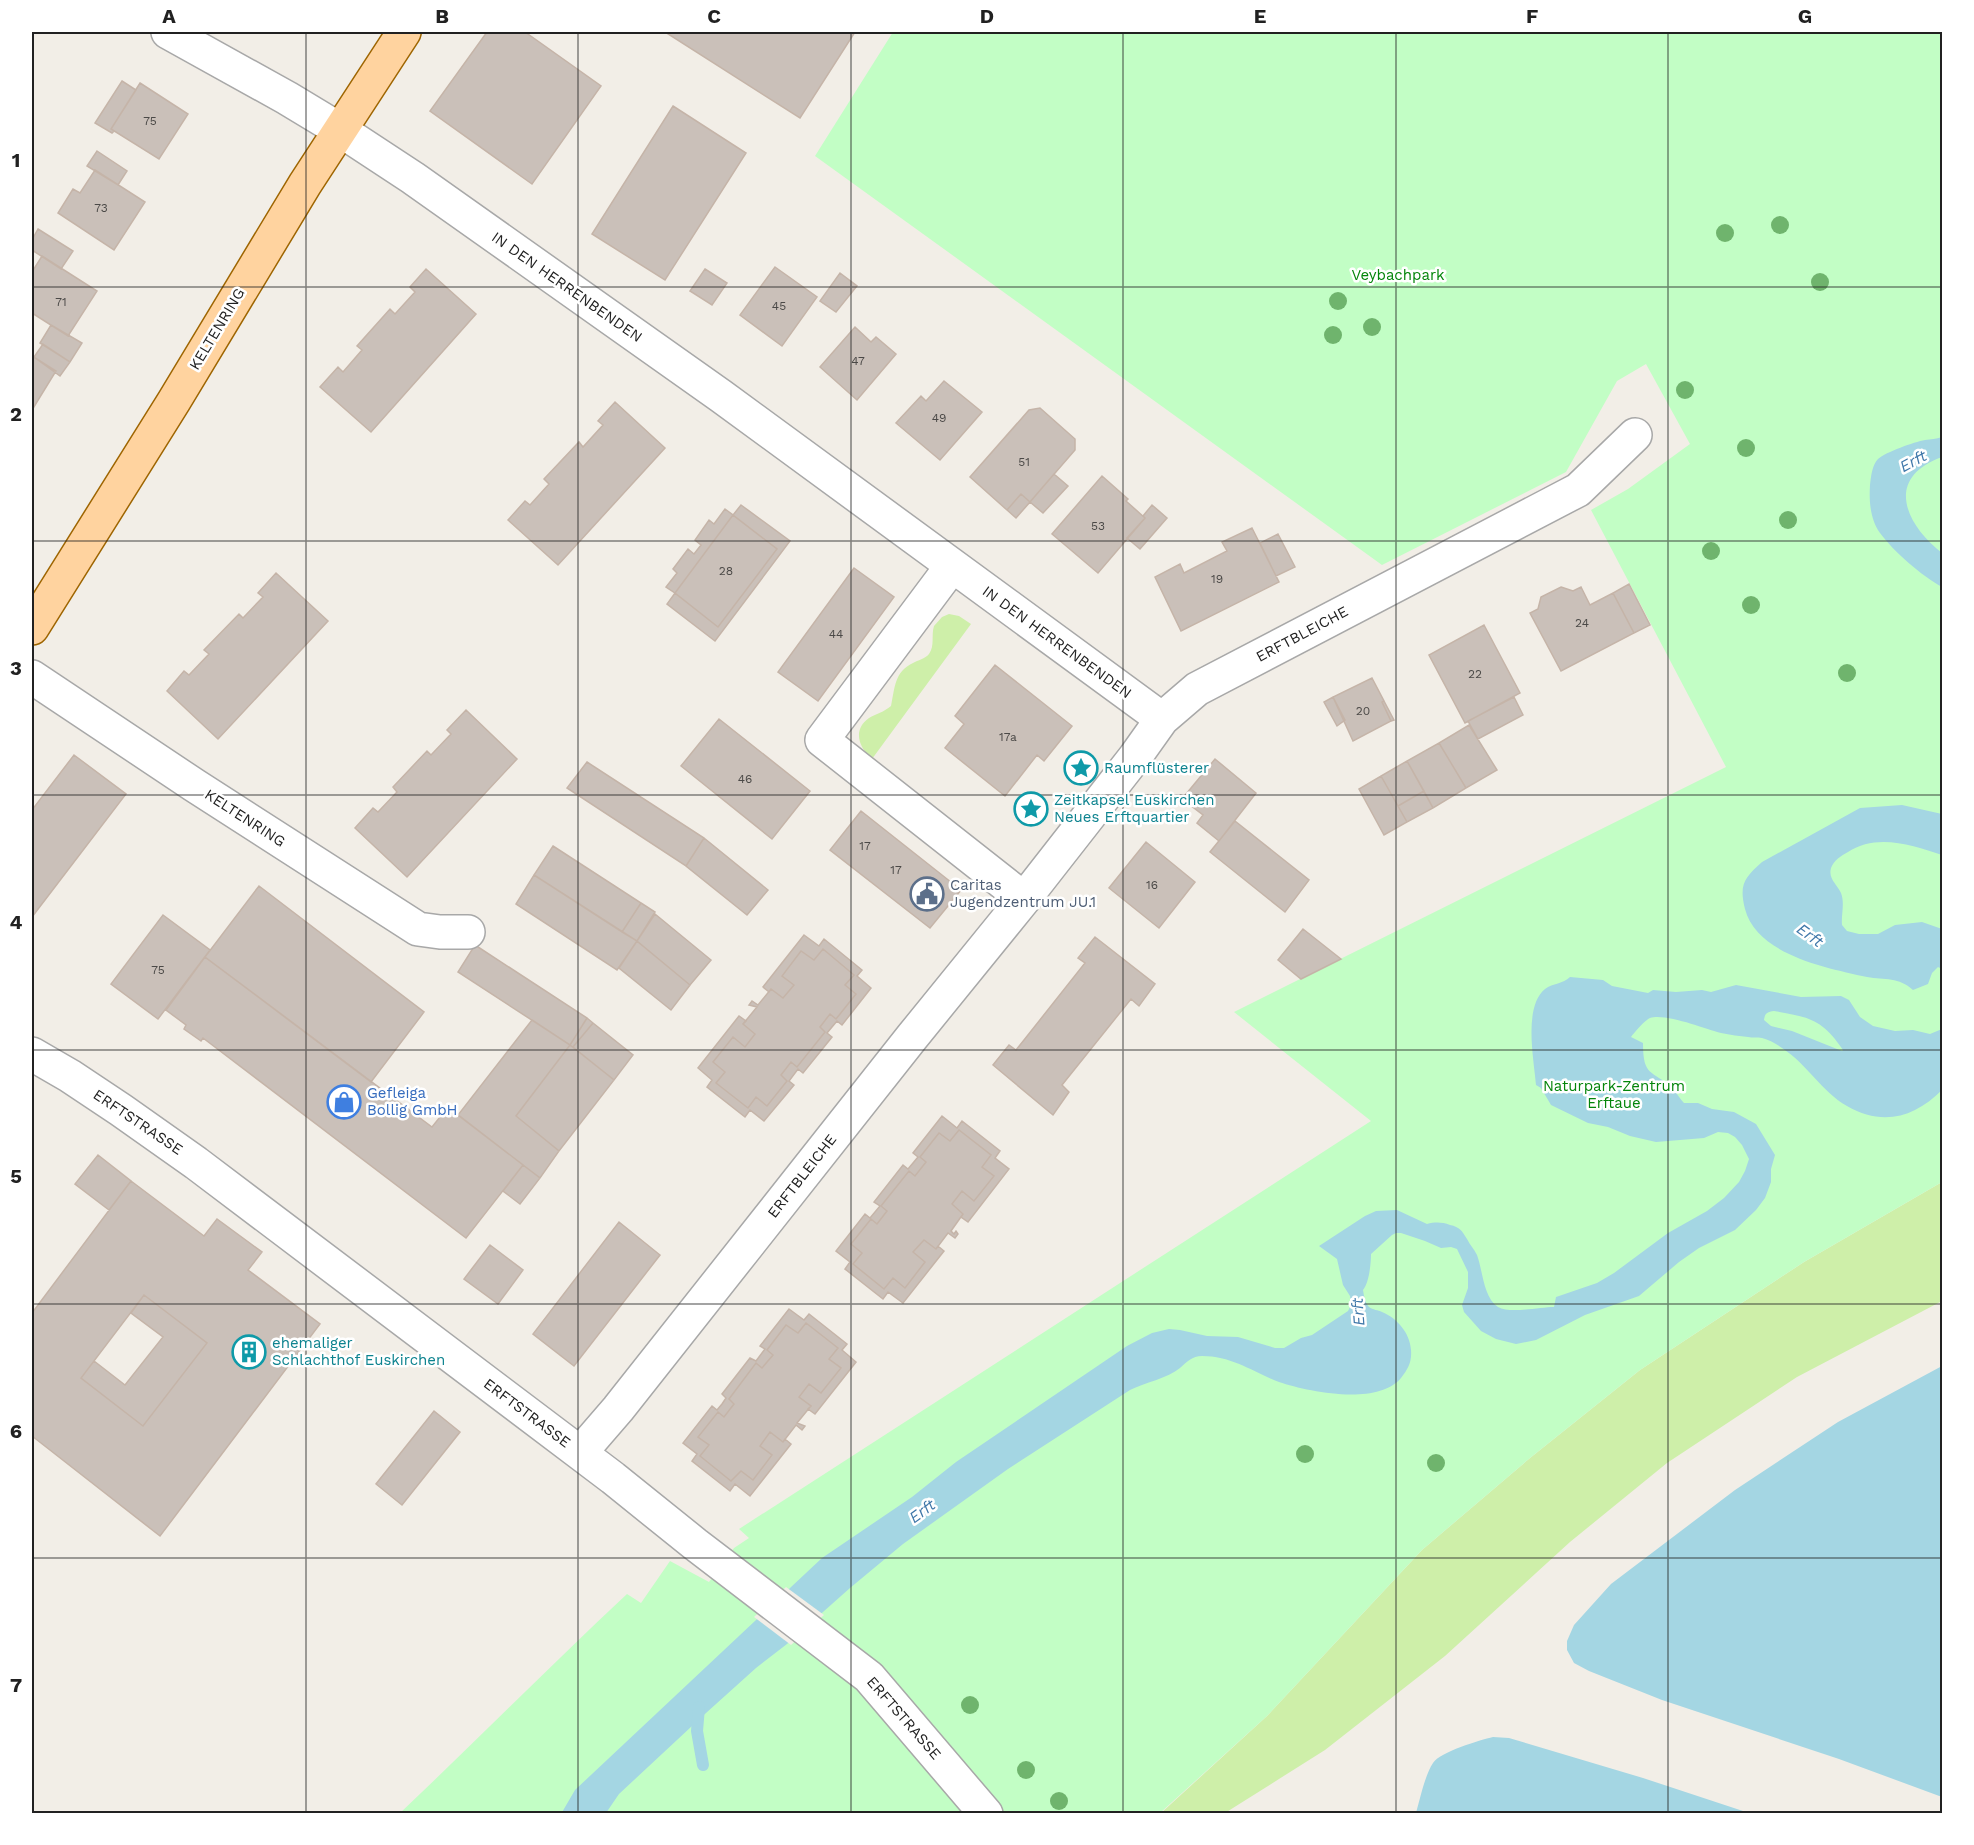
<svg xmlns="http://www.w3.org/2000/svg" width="1974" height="1845" font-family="'Work Sans',sans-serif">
<rect width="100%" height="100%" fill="#f2eee7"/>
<path fill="#ceefa9" d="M949,614l10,2 12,8 -99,135c-13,-11 -20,-29 -3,-41 7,-4 15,-6 22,-12 4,-18 3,-34 22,-43 5,-3 12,-4 16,-9 6,-8 2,-19 5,-28l8,-9z
M1942,1182v119l-145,76 -130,86 -97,79 -125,114 -120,94 -100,63 -65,1 107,-98 155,-166 108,-92 110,-88 164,-108z"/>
<path fill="#c2fec5" d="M893,32h1049v1150l-138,80 -164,108 -110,88 -108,92 -155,166 -107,97 -761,1c77,-73 151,-148 228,-220l14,9 29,-42 39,21 25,-34 15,-10 -10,-9 632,-408 -137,-109 492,-245 -135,-257 37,-21 62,-45 -44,-80 -29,17 -51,91 -184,93 -567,-409z"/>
<path fill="#a4d6e3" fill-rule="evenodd" d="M1942,437v20c-58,21 -37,67 0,96v34c-20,-11 -48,-35 -62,-54 -10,-14 -11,-32 -10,-48 1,-8 2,-20 8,-26 8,-7 36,-17 47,-19 6,-1 11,-1 17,-3z
M1902,805l40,9v41c-29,-10 -66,-22 -94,-3 -7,4 -14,8 -17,16 -3,11 6,16 10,25 4,10 0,22 1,32l5,6 12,3h19l17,-9 27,-3 20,7v40l-4,-2 -6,6 -4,11 -15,6c-14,-13 -28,-10 -46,-13 -40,-9 -110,-22 -122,-68 -6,-24 -1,-31 17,-47l98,-54z
M1570,977l33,3 9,6 36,7 5,-3 23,2 26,-2 9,2 25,-7 65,12 40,-1 8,4 11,17 13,9 22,5 18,-1 17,4 12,-5v61c-27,27 -59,37 -95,16 -25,-14 -40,-42 -65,-58 -5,-4 -13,-8 -20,-10 -5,-1 -9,0 -14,-1 -8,-1 -18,-2 -27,-4 -16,-4 -55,-20 -71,-15 -5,2 -16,15 -19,19l12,6c0,35 9,26 29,45 5,5 8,11 12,15h14l14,6 22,3 22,12 19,31 -4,14v13l-6,16 -9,12 -21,20 -36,18 -20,14 -40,34 -54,19 -49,25 -20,4 -20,-5 -15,-8 -17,-19 -2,-7 6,-17v-16l-11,-23 -6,-2 -10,1 -16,-7 -24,-8h-5l-4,2 -21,19c0,10 -2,29 -8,36 1,6 2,13 6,17 4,3 9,3 13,5 15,6 28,21 29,38 1,12 -3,19 -10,28 -23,28 -92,14 -122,4 -26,-10 -47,-26 -77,-26 -10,0 -15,6 -22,12 -12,10 -36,15 -50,22l-122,79 -105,75 -53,44 -63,56 -31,24 -50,45 -87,81 -13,19 -45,1 14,-24 247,-232 90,-61 44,-35 171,-116 25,-13 17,-4 11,1 27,6 31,1 37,11h9l17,-10 11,-3 36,-24 3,-6 -1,-9 -7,-11 -6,-26 -18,-13 46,-30 11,-5 21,-1 30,14c8,-2 15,-2 23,1 10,2 12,6 17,14 3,6 7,10 10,16 6,16 6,42 21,52 12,7 42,0 56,0l2,-10 3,-1 38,-13 17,-10 54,-40 39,-22 17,-13 15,-16 6,-11 4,-12 -7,-14 -7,-8 -7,-4 -10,-1 -14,6 -48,4 -26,-6 -22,-9 -20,-4 -37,-18 -10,-17 -5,-3c-2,-25 -13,-78 9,-96 8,-6 18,-5 25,-12zM1774,1011c35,6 48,8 69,39l-1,1 -50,-20 -21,-5 -7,-6c1,-7 3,-8 10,-9z
M1942,1366v431l-103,-38 -177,-59 -73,-29 -15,-8 -7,-13v-9l7,-16 37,-41 124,-94 103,-68z
M1493,1737l16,1 134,40 106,35h-333c4,-14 9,-38 17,-50 7,-11 47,-23 60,-26z"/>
<path fill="#f2eee7" d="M786,1587l38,28 -33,30 -37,-28z"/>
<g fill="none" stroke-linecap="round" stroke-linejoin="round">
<path stroke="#a4d6e3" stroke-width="12" d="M699,1707l-2,24 6,34"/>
</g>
<path fill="#cac0b9" stroke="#c5b4a8" stroke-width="1.5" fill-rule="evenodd" d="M487,32h38l76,54 -69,98 -102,-73z
M665,32h190l-55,86z
M122,81l14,9 -25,39 3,2 -2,2 -17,-10z
M140,83l48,31 -29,45 -48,-30z
M673,106l73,47 -81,127 -73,-46z
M97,151l30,20 -9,14 -31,-19z
M95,170l50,32 -31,48 -56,-37 15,-24 7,4z
M38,229l35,22 -12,18 -29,-19v-10z
M42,256l55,35 -29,45 -36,-23v-41z
M775,267l42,30 -35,49 -42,-31z
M426,269l50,45 -105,118 -51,-45 18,-20 5,5 19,-22 -5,-4 33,-37 5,5 20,-22 -5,-5z
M705,269l22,14 -15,22 -22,-14z
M840,273l17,13 -21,26 -16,-11z
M51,325l31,18 -12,19 -30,-19z
M855,327l16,15 5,-5 20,17 -39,46 -37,-33z
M43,344l27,18 -10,14 -26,-19z
M32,356l24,15 -24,39z
M944,381l38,31 -42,48 -44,-37 25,-27 5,5z
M615,402l50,46 -107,117 -50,-45 17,-19 5,4 19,-21 -5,-5 35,-37 4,5 20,-22 -5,-4z
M1040,408l35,31v11l-45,52 -9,-8 -14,16 -37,-33 59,-67z
M1054,474l14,12 -25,27 -13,-11z
M1102,476l26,23 -2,2 19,17 -47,55 -46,-39z
M1021,494l9,8 -14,16 -9,-8z
M741,505l49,36 -75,100 -48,-37 8,-11 43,34 59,-78 -44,-34z
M1152,505l15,13 -27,31 -13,-11 18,-20 -2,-2z
M725,509l8,6 -58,78 -9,-6 11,-14 -4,-4 15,-20 6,5 7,-9 -6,-5 14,-20 5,4z
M733,515l44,34 -59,78 -43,-34z
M1252,528l27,54 -98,49 -26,-54 25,-13 4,9 43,-22 -5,-9z
M1278,534l17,33 -19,9 -16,-33z
M854,568l40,29 -76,104 -40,-29z
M276,573l52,48 -110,118 -51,-48 17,-20 5,4 20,-21 -5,-4 35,-36 4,4 20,-21 -5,-4z
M1629,584l21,41 -16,8 -21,-40z
M1561,587l12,4 8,-4 9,18 23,-12 21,40 -73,38 -31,-58 8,-4 3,-12z
M1484,625l36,68 -55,30 -36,-68z
M995,665l77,61 -28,35 -7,-6 -32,41 -60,-48 19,-24 -9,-8z
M1372,678l12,23 -2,1 9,19 -38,20 -20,-44z
M1333,697l12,23 -8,6 -13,-24z
M1514,697l9,18 -45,24 -10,-18z
M1384,701l10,19 -3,1 -9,-19z
M466,710l51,49 -110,118 -52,-49 18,-20 5,4 19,-20 -4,-5 34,-36 4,4 20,-21 -4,-4z
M719,719l91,72 -38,48 -91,-73z
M1469,725l28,45 -31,18 -27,-45z
M1439,743l27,45 -33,20 -26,-47z
M74,755l52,39 -94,123v-107z
M1215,759l41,34 -37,48 -22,-18 6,-8 -21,-16z
M1407,761l17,30 -26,15 -17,-30z
M587,762l117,76 -18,28 -119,-78z
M1381,776l26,46 -23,13 -25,-46z
M1424,791l9,17 -26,14 -9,-16z
M861,811l100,79 -31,38 -100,-78z
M1235,821l74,59 -24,32 -75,-60z
M704,838l64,52 -21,25 -61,-49z
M1146,842l49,40 -36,46 -50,-40z
M553,846l88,57 -19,29 -88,-57z
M534,875l103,66 -20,29 -101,-66z
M259,886l165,126 -53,70 -166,-125z
M641,903l14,9 -18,29 -15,-9z
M655,914l56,46 -21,25 -53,-44z
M163,915l47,35 -52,69 -47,-35z
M1303,929l38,30 -40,20 -23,-19z
M804,935l15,11 5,-7 38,31 -5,6 14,12 -29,37 -5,-4 -10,12 5,4 -29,36 -5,-4 -9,12 5,4 -30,36 -14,-11 -5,7 -38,-30 5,-7 -14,-12 41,-52 7,5 -3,3 12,10 -10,13 -12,-10 -20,25 12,10 -9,11 32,25 8,-11 11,9 20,-25 -6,-6 10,-13 6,5 28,-35 -5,-5 10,-13 6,5 20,-25 -11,-9 9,-10 -31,-26 -9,11 -13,-9 -19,25 12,9 -11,13 -12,-9 -2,3 -6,-5z
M1095,937l60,47 -16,22 -8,-7 -69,86 7,7 -16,23 -60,-50 16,-20 7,5 8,-10 61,-77 -7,-5z
M637,941l53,44 -19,25 -52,-42z
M475,945l112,73 -17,27 -112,-73z
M823,949l31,26 -9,10 11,9 -20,25 -6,-5 -10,13 5,5 -28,35 -6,-5 -10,13 6,6 -20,25 -11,-9 -8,11 -32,-25 9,-11 -12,-10 20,-25 12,10 10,-13 -12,-10 14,-17 -8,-2 3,-4 6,4 13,-16 12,9 11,-13 -12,-9 19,-25 13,9z
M205,957l227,170 16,-20 75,58 -57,73 -263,-200 -2,3 -17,-12 2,-4 -20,-15z
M587,1018l6,5 -20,24 -3,-2z
M532,1020l38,25 -54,71 43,35 -19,27 -82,-63z
M593,1023l40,32 -19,25 -41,-33z
M570,1045l44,35 -55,71 -43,-35z
M942,1116l15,12 5,-7 38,30 -5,7 14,11 -41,53 -7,-5 2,-3 -11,-10 10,-13 12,10 20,-25 -12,-9 9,-12 -32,-25 -9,11 -11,-8 -19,24 6,5 -11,14 -6,-5 -28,35 6,5 -10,13 -6,-5 -20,25 11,9 -9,11 31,25 9,-11 12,10 20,-26 -12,-10 11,-12 12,9 2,-3 6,5 -41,52 -15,-11 -5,7 -38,-30 5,-7 -14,-11 29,-37 5,4 10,-12 -6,-4 29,-37 5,4 10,-12 -5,-4z
M959,1130l32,25 -9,12 12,9 -20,25 -12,-10 -10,13 11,10 -12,17 3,3 2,-3 2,3 -3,4 -7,-5 -12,16 -12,-9 -11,12 12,10 -20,26 -12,-10 -9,11 -31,-25 9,-11 -11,-9 20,-25 6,5 10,-13 -6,-5 28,-35 6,5 11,-14 -6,-5 19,-24 11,8z
M98,1155l33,26 -22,29 -34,-26z
M523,1165l17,13 -20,26 -17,-13z
M131,1181l73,55 13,-17 45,33 -14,18 72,54 -160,212 -128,-100v-123zM144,1295l63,48 -64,83 -62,-48z
M619,1222l41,33 -86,111 -41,-32z
M490,1245l33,25 -25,34 -34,-25z
M144,1295l63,48 -64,83 -62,-48 13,-17 31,24 38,-48 -32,-24z
M789,1309l15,11 5,-6 38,30 -5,6 14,12 -41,52 -7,-5 3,-3 -12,-9 10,-13 12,9 20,-25 -12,-9 9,-11 -32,-25 -8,10 -12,-8 -19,25 6,5 -11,13 -6,-5 -27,36 5,5 -10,13 -6,-5 -20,25 11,8 -9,11 31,25 10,-10 12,9 19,-25 -12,-9 10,-14 13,10 2,-3 6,5 -41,52 -15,-12 -5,7 -38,-30 5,-7 -14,-11 29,-37 5,4 5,-6 4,-6 -4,-4 28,-36 6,3 9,-12 -5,-3z
M806,1323l32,25 -9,11 12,9 -20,25 -12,-9 -10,13 12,9 -14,17 8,3 -3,4 -6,-5 -13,17 -13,-10 -10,14 12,9 -19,25 -12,-9 -10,10 -31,-25 9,-11 -11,-8 20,-25 6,5 10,-13 -5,-5 27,-36 6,5 11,-13 -6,-5 19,-25 12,8z
M434,1411l26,21 -58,73 -26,-21z"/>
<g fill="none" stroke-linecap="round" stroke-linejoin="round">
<g stroke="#a8a8a8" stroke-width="36">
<path id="minor" d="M168,32l119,66 53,32 73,48 308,218 441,323
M952,566l-130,174 202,159
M32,677l162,108 224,144 22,3h28
M32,1054l38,22 51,34 75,53 417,315 82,66 174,133 117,137
M580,1453l38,-44 294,-372 112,-138 111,-142 27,-38 35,-30 381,-199 57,-55"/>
</g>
<g stroke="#9e6500" stroke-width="36">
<path id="primary" d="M32,628l142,-227 131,-217 99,-152"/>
</g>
<use href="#minor" stroke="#fff" stroke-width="33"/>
<use href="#primary" stroke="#ffd39f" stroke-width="33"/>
</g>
<g fill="#6fb46d">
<circle cx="1780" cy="225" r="9"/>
<circle cx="1725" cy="233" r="9"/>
<circle cx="1820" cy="282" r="9"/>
<circle cx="1338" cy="301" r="9"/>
<circle cx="1372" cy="327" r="9"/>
<circle cx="1333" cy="335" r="9"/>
<circle cx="1685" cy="390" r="9"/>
<circle cx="1746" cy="448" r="9"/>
<circle cx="1788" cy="520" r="9"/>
<circle cx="1711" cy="551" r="9"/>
<circle cx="1751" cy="605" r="9"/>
<circle cx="1847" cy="673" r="9"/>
<circle cx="1305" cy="1454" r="9"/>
<circle cx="1436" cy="1463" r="9"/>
<circle cx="970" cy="1705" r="9"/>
<circle cx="1026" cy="1770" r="9"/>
<circle cx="1059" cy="1801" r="9"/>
</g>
<path fill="none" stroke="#212121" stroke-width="1.5" stroke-opacity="0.55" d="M306,32v1782M578,32v1782M851,32v1782M1123,32v1782M1396,32v1782M1668,32v1782M32,287h1910M32,541h1910M32,795h1910M32,1050h1910M32,1304h1910M32,1558h1910"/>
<defs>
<g id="sight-ring" transform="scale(1.725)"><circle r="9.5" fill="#fff" stroke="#0f9aa8" stroke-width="1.5"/><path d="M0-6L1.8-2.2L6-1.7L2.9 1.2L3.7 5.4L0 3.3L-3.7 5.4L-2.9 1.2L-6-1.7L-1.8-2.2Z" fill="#0f9aa8"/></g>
<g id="civic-ring" transform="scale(1.725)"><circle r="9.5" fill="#fff" stroke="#5c6f8a" stroke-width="1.5"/><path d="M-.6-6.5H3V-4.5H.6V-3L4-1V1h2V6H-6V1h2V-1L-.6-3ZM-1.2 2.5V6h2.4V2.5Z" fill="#5c6f8a"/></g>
<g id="shop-ring" transform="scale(1.725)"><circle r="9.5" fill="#fff" stroke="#3f7fe0" stroke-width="1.5"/><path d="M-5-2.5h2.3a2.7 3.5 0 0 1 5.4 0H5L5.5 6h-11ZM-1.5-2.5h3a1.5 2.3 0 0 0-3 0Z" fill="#3f7fe0"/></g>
<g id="building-ring" transform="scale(1.725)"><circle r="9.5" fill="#fff" stroke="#0f9aa8" stroke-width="1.5"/><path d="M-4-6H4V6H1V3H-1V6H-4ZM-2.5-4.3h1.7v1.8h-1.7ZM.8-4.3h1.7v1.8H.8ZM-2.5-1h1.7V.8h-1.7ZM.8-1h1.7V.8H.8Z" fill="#0f9aa8"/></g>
</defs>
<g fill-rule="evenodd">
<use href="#sight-ring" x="1081" y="768"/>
<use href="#sight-ring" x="1031" y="809"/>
<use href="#civic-ring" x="927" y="894"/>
<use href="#shop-ring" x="344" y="1102"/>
<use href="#building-ring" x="249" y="1352"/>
</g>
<g text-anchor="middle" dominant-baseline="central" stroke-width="5" stroke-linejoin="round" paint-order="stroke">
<g font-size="12" fill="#4b4947">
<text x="150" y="121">75</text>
<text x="101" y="208">73</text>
<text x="61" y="302">71</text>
<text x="779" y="306">45</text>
<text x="858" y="361">47</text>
<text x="939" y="418">49</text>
<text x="1024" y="462">51</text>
<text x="1098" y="526">53</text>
<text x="726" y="571">28</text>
<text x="1217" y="579">19</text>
<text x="1582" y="623">24</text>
<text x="836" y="634">44</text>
<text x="1475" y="674">22</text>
<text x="1363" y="711">20</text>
<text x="1008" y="737">17a</text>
<text x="745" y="779">46</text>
<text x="865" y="846">17</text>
<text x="896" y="870">17</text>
<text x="1152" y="885">16</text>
<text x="158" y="970">75</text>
</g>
<g font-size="15" fill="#03850a" stroke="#fff">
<text x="1398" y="275">Veybachpark</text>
<text x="1614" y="1086">Naturpark-Zentrum<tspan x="1614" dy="17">Erftaue</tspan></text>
</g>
<g font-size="15" fill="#212121" stroke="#fff">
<text transform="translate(567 287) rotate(35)">IN DEN HERRENBENDEN</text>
<text transform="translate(217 329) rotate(-59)">KELTENRING</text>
<text transform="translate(1302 634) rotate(-28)">ERFTBLEICHE</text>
<text transform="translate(1057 642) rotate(36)">IN DEN HERRENBENDEN</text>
<text transform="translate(245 818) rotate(33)">KELTENRING</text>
<text transform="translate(138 1122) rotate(34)">ERFTSTRASSE</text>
<text transform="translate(802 1176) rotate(-52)">ERFTBLEICHE</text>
<text transform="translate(527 1413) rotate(37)">ERFTSTRASSE</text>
<text transform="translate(904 1718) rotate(49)">ERFTSTRASSE</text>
</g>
<g font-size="15" fill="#0d838f" stroke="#fff" text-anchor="start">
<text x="1104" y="768">Raumflüsterer</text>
<text x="1054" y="800">Zeitkapsel Euskirchen<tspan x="1054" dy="17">Neues Erftquartier</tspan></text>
<text x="272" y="1343">ehemaliger<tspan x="272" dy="17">Schlachthof Euskirchen</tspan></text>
</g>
<g font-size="15" fill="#4e5e75" stroke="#fff" text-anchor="start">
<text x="950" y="885">Caritas<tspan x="950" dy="17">Jugendzentrum JU.1</tspan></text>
</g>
<g font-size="15" fill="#366cbe" stroke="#fff" text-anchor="start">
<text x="367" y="1093">Gefleiga<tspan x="367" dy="17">Bollig GmbH</tspan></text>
</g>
<g font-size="16" font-style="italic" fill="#3f77a9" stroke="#fff">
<text transform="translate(1913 461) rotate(-28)">Erft</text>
<text transform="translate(1810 935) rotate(36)">Erft</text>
<text transform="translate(1358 1312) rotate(-94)">Erft</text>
<text transform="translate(922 1511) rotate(-36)">Erft</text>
</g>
</g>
<rect width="1974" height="1845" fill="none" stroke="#ffffff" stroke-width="66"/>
<rect x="33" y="33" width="1908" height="1779" fill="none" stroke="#212121" stroke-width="2"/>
<g font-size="20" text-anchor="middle" font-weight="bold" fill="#212121">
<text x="169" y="23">A</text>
<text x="442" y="23">B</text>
<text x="714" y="23">C</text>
<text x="987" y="23">D</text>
<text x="1260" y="23">E</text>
<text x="1532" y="23">F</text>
<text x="1805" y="23">G</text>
<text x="16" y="167">1</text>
<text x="16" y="421">2</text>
<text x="16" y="675">3</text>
<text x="16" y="929">4</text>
<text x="16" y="1183">5</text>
<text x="16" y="1438">6</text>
<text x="16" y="1692">7</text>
</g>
</svg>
